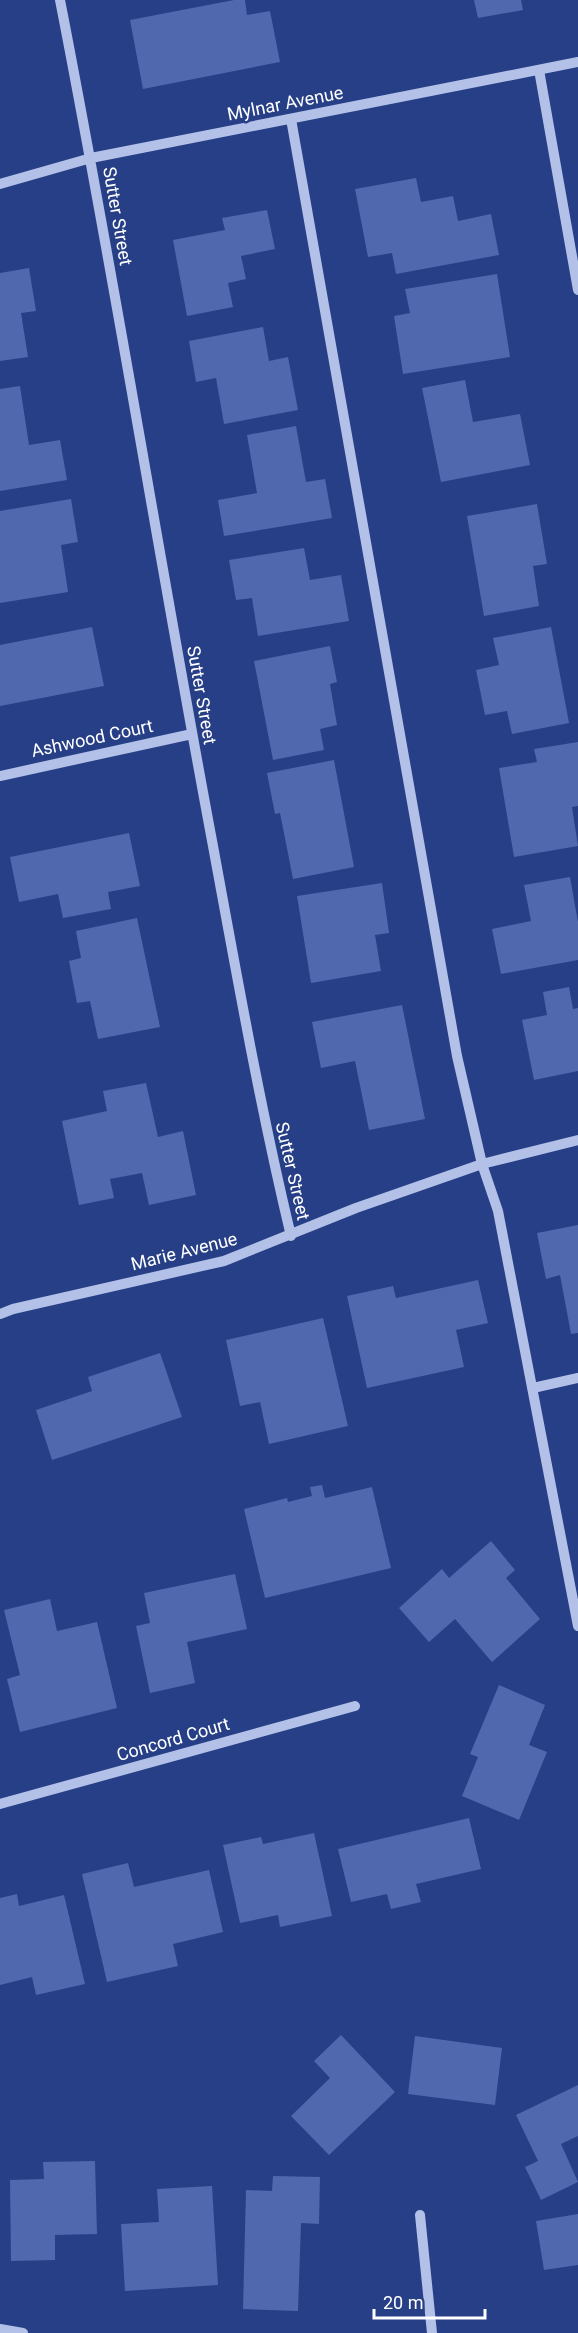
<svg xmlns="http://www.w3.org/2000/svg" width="578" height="2333" font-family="Roboto,sans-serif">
<rect width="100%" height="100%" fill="#273f86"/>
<path fill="#5068ae" d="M234,0h11l2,15 23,-4 10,51 -137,27 -13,-69z
M474,0h47l2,10 -45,8z
M416,178l5,24 32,-6 5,25 33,-7 8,41 -103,19 -4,-21 -24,4 -13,-68z
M267,210l8,39 -34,7 5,23 -18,4 5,24 -46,9 -14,-76 52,-10 -3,-12z
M29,268l7,43 -15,2 7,44 -28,4v-88z
M497,274l13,83 -107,17 -9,-58 16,-3 -5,-24z
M263,327l6,34 19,-4 10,53 -74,14 -8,-46 -20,4 -7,-41z
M465,380l8,42 47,-8 10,51 -89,17 -19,-94z
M20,386l9,59 31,-5 7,40 -67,11v-102z
M296,426l10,56 19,-3 7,39 -108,18 -6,-36 39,-7 -10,-58z
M71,499l7,43 -17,3 7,47 -68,11v-92z
M537,504l10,60 -14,2 6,40 -55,10 -17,-100z
M304,548l6,32 31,-5 8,46 -91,15 -6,-38 -16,2 -7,-40z
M92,627l12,59 -104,20v-61z
M551,627l18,96 -57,11 -5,-23 -22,4 -9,-45 23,-5 -6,-27z
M330,646l7,36 -7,2 7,41 -17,4 4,21 -51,10 -19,-99z
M578,742v64l-6,1 6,39 -64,11 -15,-89 38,-6 -3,-13z
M334,760l20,107 -61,12 -13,-66 -5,1 -8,-41z
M129,833l11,53 -32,6 3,17 -48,9 -5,-24 -39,8 -9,-45z
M570,877l8,45v38l-77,14 -9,-45 39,-8 -7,-36z
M382,883l7,50 -14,2 6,36 -70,12 -14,-87z
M137,918l23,109 -62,12 -8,-38 -13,2 -8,-42 12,-3 -5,-27z
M569,987l4,22 5,-1v63l-44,9 -12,-60 25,-5 -4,-23z
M402,1005l23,114 -56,11 -14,-69 -34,7 -9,-46z
M146,1083l12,54 25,-6 13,64 -47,10 -7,-32 -32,6 4,19 -35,7 -17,-84 45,-10 -4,-20z
M578,1225v108l-7,1 -11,-59 -14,4 -9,-46z
M478,1280l10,43 -32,7 8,37 -97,21 -20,-92 46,-10 3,12z
M323,1318l25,108 -79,18 -9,-42 -20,4 -14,-66z
M160,1353l22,64 -130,43 -16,-50 56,-19 -4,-14z
M322,1485l3,13 47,-11 19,81 -126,30 -21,-89 43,-11 1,4 24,-6 -2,-9z
M491,1541l24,29 -9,8 34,41 -48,43 -37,-43 -26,23 -30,-34 43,-39 7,9z
M235,1574l12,55 -60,13 8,41 -45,10 -14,-67 14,-3 -6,-30z
M50,1599l7,32 40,-9 20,86 -97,24 -13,-53 13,-4 -16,-65z
M499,1685l46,20 -16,40 18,7 -28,68 -57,-24 16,-39 -8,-3z
M469,1818l12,51 -65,15 5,18 -30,7 -4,-15 -36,8 -13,-53z
M314,1833l18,83 -52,11 -2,-12 -38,8 -17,-78 38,-8 2,7z
M128,1863l6,24 75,-17 14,62 -50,12 5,22 -71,16 -25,-108z
M17,1894l2,12 45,-11 21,89 -49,11 -4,-18 -32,8v-87z
M341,2035l54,57 -66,63 -38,-39 39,-38 -16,-17z
M415,2036l87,12 -7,57 -87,-11z
M578,2085v51l-17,8 17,38 -37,18 -16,-33 13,-6 -22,-46z
M95,2161l2,73 -42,1v25l-44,1 -1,-81 34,-1 -1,-17z
M273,2176l47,1 -1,47 -18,-1 -3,88 -55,-2 3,-119 26,1z
M212,2186l6,99 -93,6 -4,-67 38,-2 -2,-33z
M578,2214v51l-34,5 -8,-49z"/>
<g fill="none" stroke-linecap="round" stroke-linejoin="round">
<path stroke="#b3c1e8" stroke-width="10" d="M60,0c55,281 100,564 153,846 24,130 47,261 78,390
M539,70l39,220
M291,119l166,937 25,108 16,47 80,415
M0,184l91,-26 487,-96
M0,776l192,-42
M0,1314l13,-5 211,-48 132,-53 126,-44 96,-24
M533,1388l45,-10
M0,1804l355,-98
M420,2215l12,118
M0,2329l23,4"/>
</g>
<g text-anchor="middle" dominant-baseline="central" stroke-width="5" stroke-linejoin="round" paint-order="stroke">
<g font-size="18" fill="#fff" stroke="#273f86">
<text transform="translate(285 103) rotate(-11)">Mylnar Avenue</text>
<text transform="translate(118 216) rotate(80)">Sutter Street</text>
<text transform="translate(202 695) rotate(80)">Sutter Street</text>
<text transform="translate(92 738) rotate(-12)">Ashwood Court</text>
<text transform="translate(293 1171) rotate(77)">Sutter Street</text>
<text transform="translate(184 1251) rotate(-14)">Marie Avenue</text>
<text transform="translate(173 1739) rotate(-16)">Concord Court</text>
</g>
</g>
<path d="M374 2309v9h111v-9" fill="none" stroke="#ffffff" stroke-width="3"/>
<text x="383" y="2309" font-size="18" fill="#ffffff" stroke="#273f86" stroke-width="4.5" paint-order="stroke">20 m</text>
</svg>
